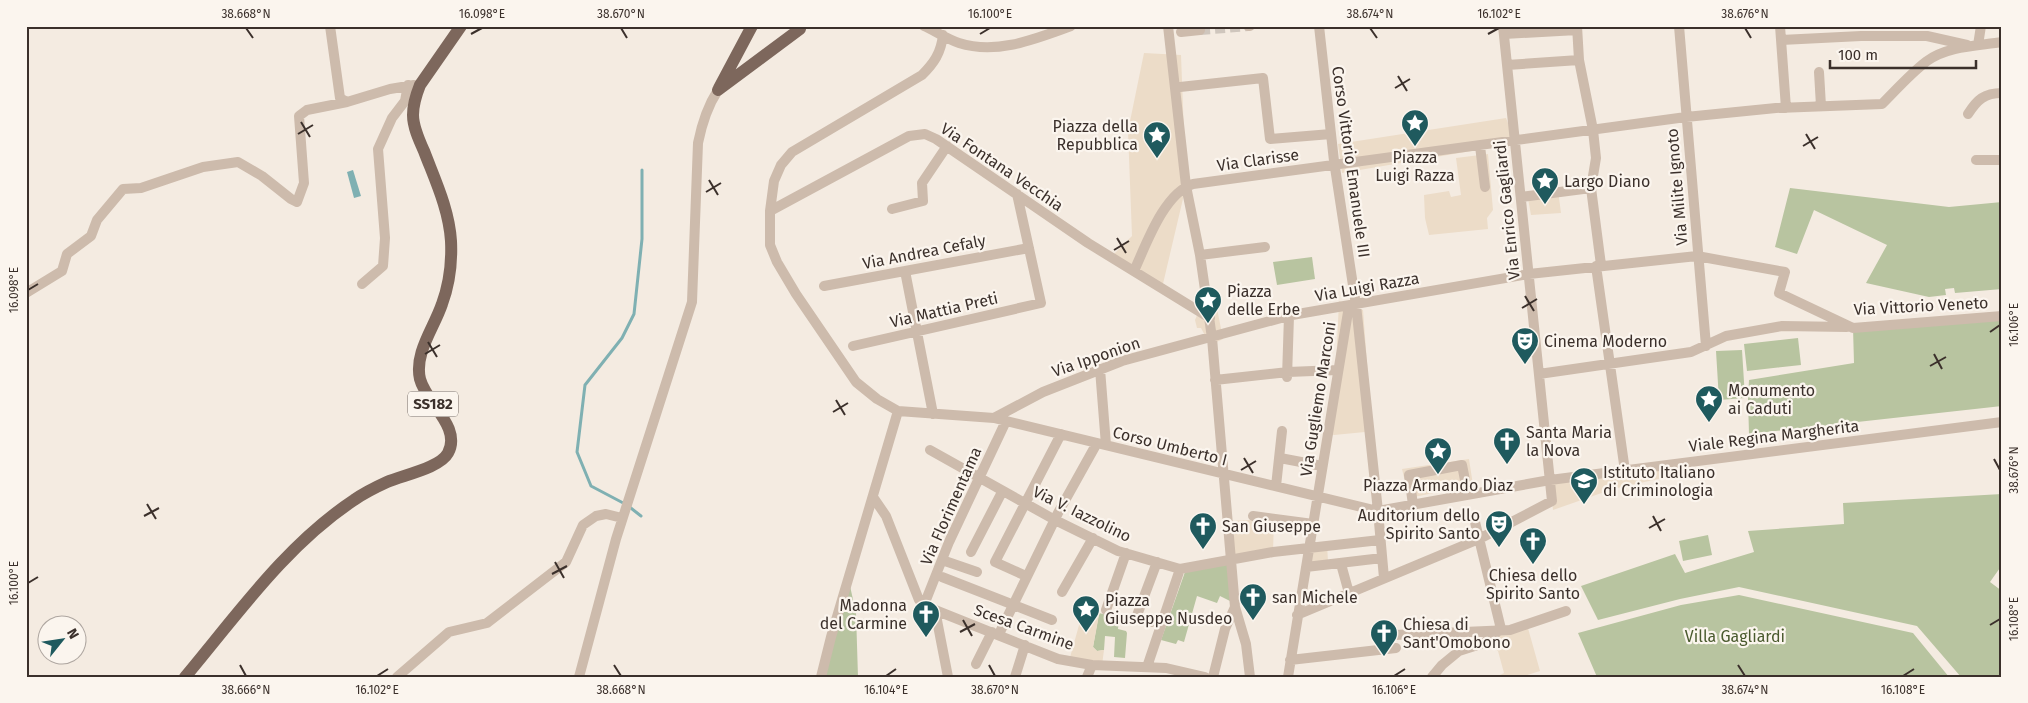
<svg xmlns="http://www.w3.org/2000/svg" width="2028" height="703" font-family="'Fira Sans',sans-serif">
<rect width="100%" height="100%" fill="#f4ebe1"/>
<path fill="#b8c4a0" d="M1790,188l159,19 53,-5v87l-47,4 -1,-5 -9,1 1,6 -17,2 -63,-14 21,-38 -73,-35 -17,44 -22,-7z
M1312,257l3,22 -38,6 -4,-23z
M2002,316v90l-253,28 -1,-35 1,-19 105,-17 -1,-35z
M1798,338l3,27 -54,6 -3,-27z
M1742,350l3,48 -26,2 -3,-49z
M2002,494v71l-12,17 12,9v86h-41l-44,-51 -178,-39 -59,12 -82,21 -17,-34 94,-32 10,19 69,-21 -6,-21 96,-7 -1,-21z
M1708,535l4,20 -29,6 -4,-20z
M1228,563l4,39 -12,-6 -3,7 -20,-7 -13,46 -6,-2 -2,4 -15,-4 24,-68z
M848,577l8,36 2,64h-37z
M1739,595l174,38 36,44h-352l-19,-44 103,-28z
M1099,613l20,5 -1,11 8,2 1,2 -2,25 -11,-1 1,-20 -10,-1 -1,14 -7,1 -4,-4z"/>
<path fill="#ecdcc8" d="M1144,53l37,2 5,131 -24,102 -51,-31 21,-21 -4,-105z
M1506,118l9,23 -38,9 -135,23 -4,-29z
M1488,154l5,56 -6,8 1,11 -59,6 -4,-17 -1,-23 25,-4 2,6 10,-2 -5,-37z
M1558,190l3,23 -30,2 -4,-22z
M1204,299l12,4 7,36 -13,6 -9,-17h-4l-2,-8z
M1339,301l24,9 9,118 -7,4 -31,3 -10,-3 12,-66z
M1469,459l4,26 -64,13 -7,-29z
M1678,460l7,13 -72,16 -60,21 -3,-30z
M1274,519l-1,33 -42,7 -3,-38z
M1327,543l1,19 -19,7 -5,-14z
M1083,602l17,8 -7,37 4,4 7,-1 -2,15 -33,-4 12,-43 -3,-3z
M1526,621l14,50 -19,6h-20l-1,-2 4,-2 -6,-22 -14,-11 -1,-7 15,-10 8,3z"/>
<path fill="#7fb0b2" d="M353,170l8,26 -7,2 -7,-26z"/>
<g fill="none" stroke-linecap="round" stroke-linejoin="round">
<path stroke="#7fb0b2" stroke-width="3" d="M641,516l-14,-11 -36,-19 -14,-34 8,-67 37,-47 12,-24 8,-75v-69"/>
<path stroke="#cfc6bd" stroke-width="10" stroke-dasharray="10 5" stroke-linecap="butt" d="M1200,30l48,-4"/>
<path stroke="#cdbbac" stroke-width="10" d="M330,26l10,72 7,4 43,-13 24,-4
M924,26c11,5 23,13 35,17 38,12 76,-4 112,-17
M1168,26l18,160 14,69 12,83 23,269 11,37 4,33
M1248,26h2
M1319,26l15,135 22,144 22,206 6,67
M1577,26l2,34 14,70 3,28 -5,30 10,77
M1679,26l27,320
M1780,26l6,82
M1181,32l19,-2
M1504,34l73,-4
M943,35c-2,18 -9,28 -21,40l-130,77 -11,13 -7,16 -4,30v34l7,17 19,32 60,88 21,17 21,12 96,7 384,93 172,-31 452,-58
M1781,40l80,-4h66l40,9
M1978,45l3,-19
M1507,65l72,-5
M1819,72l2,34
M1180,87l83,-9 7,61 61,-5
M1968,114c9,-14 16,-21 34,-21
M1480,146l5,41
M1976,160h26
M1521,197l70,-9
M892,209l31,-8 -1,-18 25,-37
M770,211l139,-75 16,-2 11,5 152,104 122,75
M1200,255l65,-8
M1596,266l29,205
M905,271l28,143
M1134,271c12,-26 30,-78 59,-87l493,-67 90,-9 106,-4c14,-14 29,-31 45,-43 21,-15 50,-15 75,-19
M362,284l21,-18 2,-28 -7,-89 14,-31 13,-17 3,-16
M824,286l205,-38
M26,293l36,-22 5,-17 24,-18 6,-16 26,-31 18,-1 62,-21 35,-5 24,14 29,23 6,3 7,-19 -5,-67 8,-6 40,-8
M853,346l188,-43 -24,-109
M1100,369l6,76
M1539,374l152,-22 35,-16 56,-10 65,1
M1287,377l2,-61
M1215,380l73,-8 50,-2
M994,418l49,-26 79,-31 170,-46 237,-41 168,-18 88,16 -6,21 74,35 149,-12
M930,450l125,70 63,31 62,18 93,-17 107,-12
M1280,458l42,8
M1276,486l6,-55
M873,497l13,19 33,84 16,10 123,49 34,6 74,3 39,9
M1413,505l-4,-30 53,-10 6,30
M1253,516l60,8
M1475,522l26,107
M971,552l31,-60
M942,560l35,12
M1341,564l8,29
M1306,567l76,-9
M1026,576l-31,-14 66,-128
M942,577l110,43
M1062,592l31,-54
M924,605l25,-63 57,-121
M935,610l13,67
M1106,610l20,-57
M1297,615l182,-76 73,-38 -49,-475
M1152,622l-16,-4 21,-56
M999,634l59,-121 39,-70
M1394,635l116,-5 56,-19
M1290,660l106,-12
M976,664l16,-32
M1147,667l33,-98
M397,677l52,-45 38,-9 79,-61 17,-37 13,-9 10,-2 16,4
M579,677l37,-138 76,-237 6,-159c4,-20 9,-36 20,-53
M821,677l10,-40 67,-226
M1015,677l10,-32
M1087,677l5,-12
M1213,677l12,-48 10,-22
M1288,677l61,-371
M1432,677l10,-12 17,-14 25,-8 17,-14"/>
<path stroke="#7d675c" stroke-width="12" d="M719,88l33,-62
M718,90l82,-61
M185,677c52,-62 101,-132 169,-177 10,-7 22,-13 33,-18 16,-7 53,-14 61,-29 14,-26 -22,-50 -28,-74 -6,-26 14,-51 22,-75 7,-19 10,-42 9,-63 -2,-32 -16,-61 -27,-90 -5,-11 -11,-24 -11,-36 0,-10 3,-20 7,-30l41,-59"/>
</g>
<path fill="none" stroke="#3b302b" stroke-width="2" d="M246,28l7,10M621,28l6,10M1370,28l7,10M1745,28l6,10M471,34l11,-6M980,34l10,-6M1488,34l11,-6M1398,76l9,15M1395,88l15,-9M301,122l9,15M298,134l15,-9M1806,134l9,15M1803,146l15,-9M709,180l9,15M706,192l15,-9M1117,238l9,15M1114,250l15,-9M28,290l10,-6M1525,296l9,15M1522,308l15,-9M1990,332l10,-7M428,342l9,15M425,354l15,-9M1934,354l8,15M1930,366l16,-9M836,400l9,15M833,412l15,-9M1244,458l9,15M1994,459l6,11M1241,470l15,-9M147,504l9,15M144,516l15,-8M1653,516l8,15M1649,528l16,-9M555,562l9,16M552,574l15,-8M28,583l10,-6M963,620l9,16M1990,625l10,-6M960,632l15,-8M240,665l6,11M614,665l7,11M989,665l6,11M1738,665l7,11M377,676l11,-7M886,676l10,-7M1394,676l11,-7M1903,676l11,-7"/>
<defs>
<g id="sight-pin" transform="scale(1.4375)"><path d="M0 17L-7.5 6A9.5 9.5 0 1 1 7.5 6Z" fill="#1f5a5e" stroke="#fbf5ee"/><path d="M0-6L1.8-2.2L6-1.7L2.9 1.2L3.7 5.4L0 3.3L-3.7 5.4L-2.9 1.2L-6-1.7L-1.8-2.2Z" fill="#fff"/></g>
<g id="theatre-pin" transform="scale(1.4375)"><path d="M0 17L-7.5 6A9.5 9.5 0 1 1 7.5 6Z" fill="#1f5a5e" stroke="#fbf5ee"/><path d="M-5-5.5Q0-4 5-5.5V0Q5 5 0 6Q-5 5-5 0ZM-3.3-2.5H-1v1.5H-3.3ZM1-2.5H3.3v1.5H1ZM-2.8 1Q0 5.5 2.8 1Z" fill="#fff"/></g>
<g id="church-pin" transform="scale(1.4375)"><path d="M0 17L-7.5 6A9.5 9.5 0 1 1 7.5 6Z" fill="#1f5a5e" stroke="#fbf5ee"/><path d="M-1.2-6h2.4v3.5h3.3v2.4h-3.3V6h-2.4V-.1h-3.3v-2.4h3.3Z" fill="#fff"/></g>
<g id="university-pin" transform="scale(1.4375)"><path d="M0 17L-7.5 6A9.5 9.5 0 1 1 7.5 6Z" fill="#1f5a5e" stroke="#fbf5ee"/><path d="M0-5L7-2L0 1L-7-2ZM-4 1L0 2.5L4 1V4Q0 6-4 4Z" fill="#fff"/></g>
</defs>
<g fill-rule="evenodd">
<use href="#sight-pin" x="1415" y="123"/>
<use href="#sight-pin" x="1157" y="135"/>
<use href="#sight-pin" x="1545" y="181"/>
<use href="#sight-pin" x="1208" y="300"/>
<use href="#theatre-pin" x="1525" y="341"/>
<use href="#sight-pin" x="1709" y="399"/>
<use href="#church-pin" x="1507" y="441"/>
<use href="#sight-pin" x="1438" y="451"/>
<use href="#university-pin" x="1584" y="481"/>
<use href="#theatre-pin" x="1499" y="524"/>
<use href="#church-pin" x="1203" y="526"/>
<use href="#church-pin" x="1533" y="541"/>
<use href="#church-pin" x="1253" y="597"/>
<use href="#sight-pin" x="1086" y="609"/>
<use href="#church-pin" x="926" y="614"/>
<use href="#church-pin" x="1384" y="633"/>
</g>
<g text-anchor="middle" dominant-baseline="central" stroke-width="4.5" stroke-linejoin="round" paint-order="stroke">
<rect fill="#fbf5ee" stroke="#756b66" stroke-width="1" x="408" y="391.5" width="50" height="25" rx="4"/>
<g font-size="15" font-weight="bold" fill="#3b302b">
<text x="433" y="404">SS182</text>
</g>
<g font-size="16" fill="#3b302b" stroke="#fbf5ee" text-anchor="start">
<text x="1138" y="126" text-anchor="end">Piazza della<tspan x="1138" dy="18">Repubblica</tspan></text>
<text x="1415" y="157" text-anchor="middle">Piazza<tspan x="1415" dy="18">Luigi Razza</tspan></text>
<text x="1564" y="181">Largo Diano</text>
<text x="1227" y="291">Piazza<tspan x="1227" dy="18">delle Erbe</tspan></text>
<text x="1544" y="341">Cinema Moderno</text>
<text x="1728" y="390">Monumento<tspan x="1728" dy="18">ai Caduti</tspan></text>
<text x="1526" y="432">Santa Maria<tspan x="1526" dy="18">la Nova</tspan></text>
<text x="1603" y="472">Istituto Italiano<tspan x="1603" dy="18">di Criminologia</tspan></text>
<text x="1438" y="485" text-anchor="middle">Piazza Armando Diaz</text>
<text x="1480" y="515" text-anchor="end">Auditorium dello<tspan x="1480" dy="18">Spirito Santo</tspan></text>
<text x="1222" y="526">San Giuseppe</text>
<text x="1533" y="575" text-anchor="middle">Chiesa dello<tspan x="1533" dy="18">Spirito Santo</tspan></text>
<text x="1272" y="597">san Michele</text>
<text x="1105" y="600">Piazza<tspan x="1105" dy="18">Giuseppe Nusdeo</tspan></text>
<text x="907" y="605" text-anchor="end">Madonna<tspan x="907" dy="18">del Carmine</tspan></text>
<text x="1403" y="624">Chiesa di<tspan x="1403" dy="18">Sant'Omobono</tspan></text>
</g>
<g font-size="16" fill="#3b302b" stroke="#fbf5ee">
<text transform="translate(1258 160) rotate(-8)">Via Clarisse</text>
<text transform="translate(1351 162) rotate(82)">Corso Vittorio Emanuele III</text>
<text transform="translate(1002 167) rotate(34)">Via Fontana Vecchia</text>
<text transform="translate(1677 187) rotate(-95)">Via Milite Ignoto</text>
<text transform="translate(1507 210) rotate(-96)">Via Enrico Gagliardi</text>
<text transform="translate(924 252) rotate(-11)">Via Andrea Cefaly</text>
<text transform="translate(1367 287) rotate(-10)">Via Luigi Razza</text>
<text transform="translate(1921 306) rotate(-3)">Via Vittorio Veneto</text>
<text transform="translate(944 310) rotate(-13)">Via Mattia Preti</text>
<text transform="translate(1096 357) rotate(-19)">Via Ipponion</text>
<text transform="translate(1318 399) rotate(-81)">Via Gugliemo Marconi</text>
<text transform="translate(1774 436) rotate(-7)">Viale Regina Margherita</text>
<text transform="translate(1170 446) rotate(14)">Corso Umberto I</text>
<text transform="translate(951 506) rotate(-66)">Via Florimentama</text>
<text transform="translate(1082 514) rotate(26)">Via V. Iazzolino</text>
<text transform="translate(1024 627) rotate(20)">Scesa Carmine</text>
</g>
<g font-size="16" fill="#4a5a2e" stroke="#fbf5ee">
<text x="1735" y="636">Villa Gagliardi</text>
</g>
</g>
<rect width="2028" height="703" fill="none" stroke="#fbf5ee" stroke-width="55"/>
<g transform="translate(62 640) rotate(60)"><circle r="24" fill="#fbf5ee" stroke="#aea6a0"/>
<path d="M0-4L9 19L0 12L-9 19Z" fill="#1f5a5e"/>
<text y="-8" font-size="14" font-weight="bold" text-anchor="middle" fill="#3b302b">N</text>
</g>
<path d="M1830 60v8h146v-8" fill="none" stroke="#3b302b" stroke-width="2.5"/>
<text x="1838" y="60" font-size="15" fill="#3b302b" stroke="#fbf5ee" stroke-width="4" paint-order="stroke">100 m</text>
<rect x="28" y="28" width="1972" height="648" fill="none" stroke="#3b302b" stroke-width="2"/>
<g font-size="12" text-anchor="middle" fill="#3b302b">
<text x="246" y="18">38.668°N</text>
<text x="482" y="18">16.098°E</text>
<text x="621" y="18">38.670°N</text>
<text x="990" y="18">16.100°E</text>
<text x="1370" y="18">38.674°N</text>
<text x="1499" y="18">16.102°E</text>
<text x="1745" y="18">38.676°N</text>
<text transform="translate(14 290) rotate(-90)" y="4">16.098°E</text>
<text transform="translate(2014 325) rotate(-90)" y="4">16.106°E</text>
<text transform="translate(2014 470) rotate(-90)" y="4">38.676°N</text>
<text transform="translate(14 583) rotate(-90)" y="4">16.100°E</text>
<text transform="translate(2014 619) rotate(-90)" y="4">16.108°E</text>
<text x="246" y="694">38.666°N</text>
<text x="377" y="694">16.102°E</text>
<text x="621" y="694">38.668°N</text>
<text x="886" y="694">16.104°E</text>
<text x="995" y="694">38.670°N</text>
<text x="1394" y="694">16.106°E</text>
<text x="1745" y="694">38.674°N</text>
<text x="1903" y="694">16.108°E</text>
</g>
</svg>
